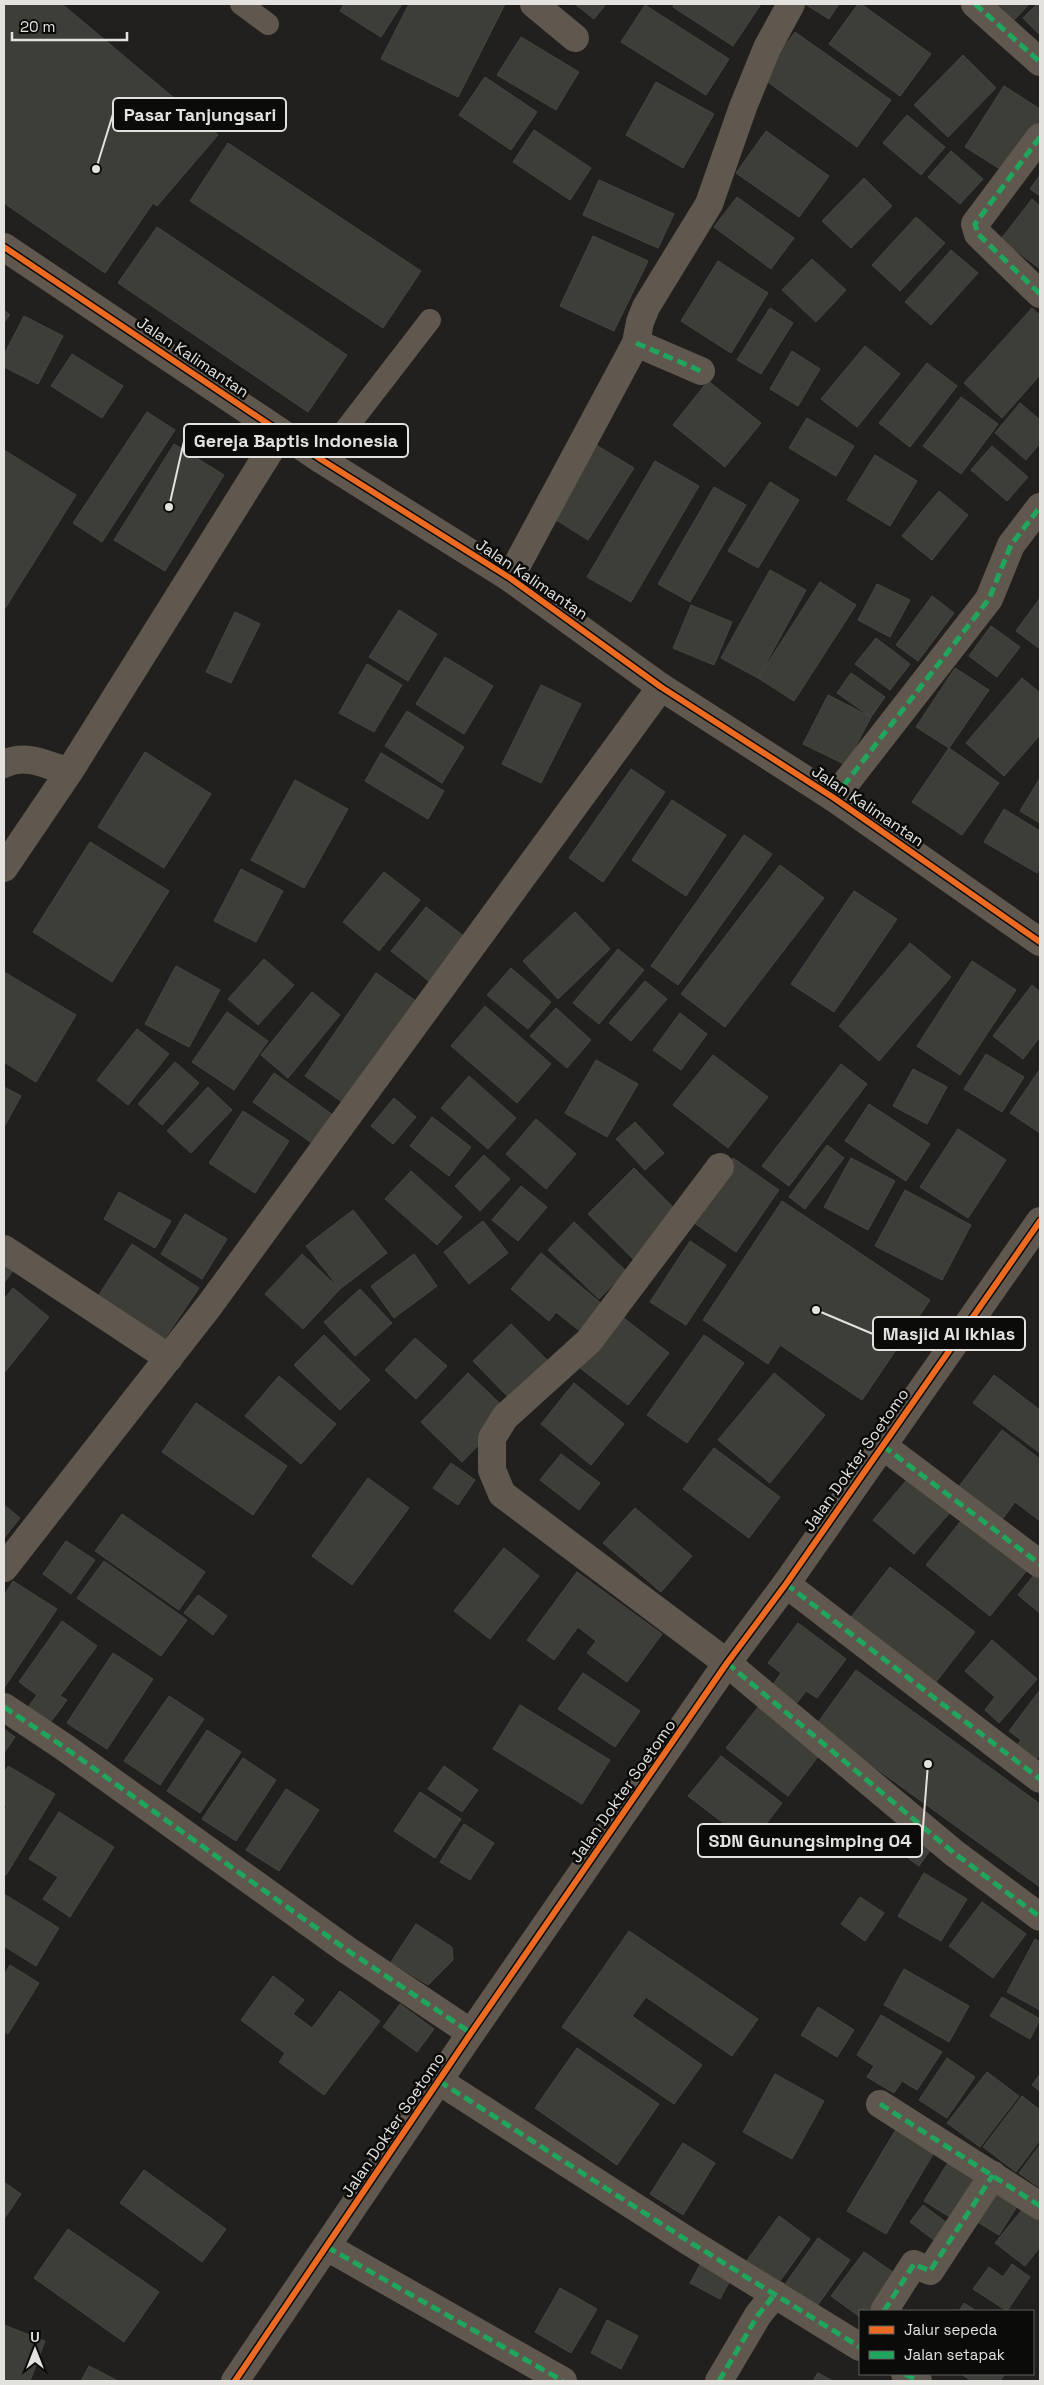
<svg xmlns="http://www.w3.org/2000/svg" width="1044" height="2385" font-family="'Space Grotesk',sans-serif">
<rect width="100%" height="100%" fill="#21201e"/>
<path fill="#3c3e37" stroke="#464644" d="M4,4h58l156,131 -61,71 -4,-3 -48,70 -101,-70z
M344,4h58l-21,33 -41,-26z
M409,4h96l-47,93 -77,-38z
M575,4h31l-12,15z
M675,4h86l-28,42 -60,-39z
M805,4h34l-10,15z
M858,4h3l70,50 -31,42 -71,-52z
M993,4h36l-23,25z
M1037,4h3v31l-17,-17z
M645,5l84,54 -23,36 -85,-53z
M795,32l96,68 -34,47 -96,-70z
M521,37l58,35 -23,38 -59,-35z
M963,55l33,33 -48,49 -34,-32z
M485,77l52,35 -26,38 -52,-35z
M656,82l58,32 -31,54 -57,-33z
M1004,86l36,23v15l-32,50 -43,-27z
M907,115l38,32 -24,28 -38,-32z
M534,130l57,38 -21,32 -57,-38z
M766,131l63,45 -30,41 -63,-44z
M228,143l193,128 -38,57 -193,-127z
M951,151l32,28 -23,25 -32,-27z
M1040,175v21l-10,-7z
M864,178l28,28 -41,42 -29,-27z
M599,180l75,34 -16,34 -75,-33z
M737,197l57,41 -23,31 -57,-42z
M1032,199l8,7v63l-39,-30z
M916,217l29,26 -45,48 -28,-26z
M157,227l190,128 -39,57 -190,-129z
M593,236l55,25 -34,70 -54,-25z
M951,250l27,23 -47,52 -26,-23z
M812,259l34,31 -30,32 -34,-32z
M718,261l50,32 -37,60 -50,-32z
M770,308l23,15 -32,51 -24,-14z
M1032,308l8,7v60l-38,43 -38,-35z
M4,310l6,5 -6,7z
M24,316l39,20 -25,48 -34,-17v-12z
M865,346l35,28 -43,53 -36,-28z
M792,351l28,18 -22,37 -28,-17z
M72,354l51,32 -21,32 -51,-32z
M927,363l30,23 -47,61 -31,-24z
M708,381l53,42 -36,44 -52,-42z
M961,397l37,27 -37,50 -38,-28z
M1020,403l20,17v23l-14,17 -31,-27z
M147,412l28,18 -73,112 -29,-19z
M807,418l47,28 -18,30 -47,-28z
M174,444l50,31 -59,96 -51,-31z
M596,445l38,23 -46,72 -38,-24z
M992,446l36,31 -21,24 -36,-31z
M4,450l72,45 -72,115z
M875,455l42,26 -27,45 -43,-26z
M655,461l44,25 -68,116 -44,-25z
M770,482l29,18 -41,68 -30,-17z
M714,487l32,18 -56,97 -32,-18z
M939,491l29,24 -36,45 -30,-24z
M770,570l36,20 -48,88 -37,-20z
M820,582l36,23 -62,96 -36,-23z
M877,584l33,16 -20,37 -32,-17z
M932,596l22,17 -36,48 -22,-16z
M1040,598v51l-24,-18z
M691,605l41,17 -18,43 -41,-17z
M399,610l38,24 -29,47 -39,-24z
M235,612l25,12 -29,59 -25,-11z
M991,626l29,21 -23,30 -28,-21z
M876,638l34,26 -20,26 -35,-26z
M445,657l48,29 -29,48 -48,-30z
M367,664l35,21 -28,47 -35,-19z
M955,668l34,22 -40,58 -33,-21z
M851,673l34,24 -14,20 -34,-24z
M1022,678l18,15v42l-36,41 -38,-33z
M541,685l40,19 -40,79 -39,-19z
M828,695l43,22 -25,48 -43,-21z
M407,711l57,36 -22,36 -57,-37z
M949,748l50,35 -37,52 -50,-33z
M145,752l66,42 -47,74 -66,-41z
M381,753l63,38 -16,28 -63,-38z
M631,769l34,23 -62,90 -34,-24z
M1040,778v45l-20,-12z
M295,780l53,29 -44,79 -53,-28z
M672,800l54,35 -40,61 -54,-36z
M1004,809l36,22v36l-3,6 -53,-31z
M744,835l28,19 -94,131 -27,-19z
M90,842l79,49 -57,91 -79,-50z
M780,865l44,33 -99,129 -44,-33z
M241,869l42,22 -27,51 -42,-21z
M384,872l36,28 -41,51 -36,-29z
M854,891l43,28 -63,93 -43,-28z
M426,907l39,30 -35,45 -39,-31z
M575,912l35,37 -52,50 -35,-38z
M910,943l41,34 -72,84 -40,-35z
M618,949l26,21 -45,54 -26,-21z
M264,959l30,26 -36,40 -30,-26z
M972,961l44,29 -56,85 -43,-29z
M176,966l44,24 -31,57 -44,-23z
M511,968l40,34 -23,27 -41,-34z
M4,972l72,43 -40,67 -32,-20z
M376,973l43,30 -71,103 -43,-30z
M645,981l22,18 -36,42 -22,-18z
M1032,985l8,7v45l-17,22 -30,-23z
M312,992l28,23 -52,63 -27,-23z
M485,1006l66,58 -34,39 -66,-57z
M556,1008l35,32 -24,28 -37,-32z
M227,1012l41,29 -34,49 -42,-28z
M680,1013l27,21 -26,36 -28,-20z
M137,1029l32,25 -41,51 -31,-25z
M986,1054l38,23 -22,35 -38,-23z
M713,1055l55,42 -40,51 -55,-43z
M596,1060l42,24 -31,53 -42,-24z
M175,1062l24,21 -37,42 -24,-21z
M841,1064l26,20 -78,102 -27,-20z
M913,1069l34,18 -20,37 -34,-18z
M1040,1069v64l-30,-20z
M274,1073l59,42 -21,28 -59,-41z
M469,1076l47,42 -28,31 -47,-41z
M4,1087l17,9 -17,31z
M208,1087l24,23 -41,43 -24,-22z
M394,1098l22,19 -23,27 -22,-18z
M869,1104l61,40 -24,37 -61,-40z
M243,1111l46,30 -34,52 -46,-30z
M432,1117l39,30 -22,29 -39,-30z
M536,1119l40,35 -30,35 -40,-35z
M635,1122l29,31 -19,17 -29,-31z
M958,1129l48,31 -38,58 -48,-31z
M827,1145l17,13 -39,51 -16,-12z
M484,1155l26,24 -30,32 -25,-25z
M733,1158l46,32 -43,62 -46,-32z
M851,1158l44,23 -27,49 -44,-23z
M634,1168l48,48 -46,46 -48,-48z
M411,1171l51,46 -25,28 -52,-46z
M521,1186l26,21 -29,34 -26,-21z
M905,1190l66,35 -29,55 -67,-34z
M119,1192l52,29 -16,27 -51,-29z
M782,1201l148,99 -68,100 -82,-55 -12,19 -65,-44z
M353,1210l34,43 -47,36 -34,-43z
M185,1214l42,25 -25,40 -41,-25z
M483,1221l25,32 -39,31 -25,-32z
M574,1222l52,49 -27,28 -51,-49z
M690,1241l36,24 -40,60 -36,-23z
M132,1244l67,44 -40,59 -66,-43z
M541,1253l67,56 -22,27 -30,-24 -7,9 -38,-32z
M302,1254l38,35 -37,40 -38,-35z
M414,1254l23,32 -43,32 -23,-32z
M4,1257l12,9 -12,17z
M13,1288l36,29 -45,56v-74z
M360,1289l32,34 -37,33 -31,-34z
M621,1316l48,37 -41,52 -48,-37z
M511,1324l39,39 -38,38 -39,-40z
M324,1335l46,45 -30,30 -46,-45z
M704,1335l40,28 -57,80 -40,-28z
M415,1338l32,28 -31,33 -31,-29z
M468,1373l42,40 -48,49 -41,-40z
M774,1373l51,42 -55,68 -52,-43z
M994,1375l46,35v43l-67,-50z
M279,1376l57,48 -35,40 -56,-48z
M574,1383l50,41 -33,41 -50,-41z
M196,1403l91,63 -34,49 -91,-63z
M1002,1430l38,29v62l-25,-19 -14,19 -44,-32z
M714,1448l66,49 -31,41 -66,-49z
M561,1454l39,29 -21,27 -39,-30z
M451,1463l24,17 -17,25 -25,-17z
M910,1476l42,34 -38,44 -41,-34z
M368,1478l41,30 -57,77 -40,-29z
M4,1505l16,13 -16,20z
M635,1508l57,48 -31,36 -58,-49z
M122,1514l83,58 -26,38 -84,-59z
M964,1517l64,52 -38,47 -64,-51z
M66,1541l29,19 -24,34 -28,-20z
M504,1548l35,28 -49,63 -36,-28z
M104,1561l83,59 -26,36 -84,-58z
M890,1567l85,65 -43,55 -84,-66z
M1037,1571l3,2v40l-22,-18z
M577,1572l85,62 -35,48 -40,-29 9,-12 -18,-14 -24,33 -27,-20z
M13,1581l44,28 -53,79v-93z
M198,1595l29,21 -14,19 -29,-22z
M62,1621l35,25 -37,50 7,4 -17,23 -22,-16 9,-12 -18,-13z
M798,1623l48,36 -29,39 -11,-7 -10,13 -24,-18 9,-13 -13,-10z
M992,1640l45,39 -38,44 -14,-13 10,-13 -30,-26z
M113,1653l40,26 -46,70 -40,-26z
M856,1670l184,134v83l-224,-162z
M583,1673l57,38 -25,36 -57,-38z
M1040,1690v64l-8,12 -19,-15 8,-11 -12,-9z
M169,1696l35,23 -44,66 -36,-24z
M520,1705l90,55 -28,44 -89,-55z
M758,1707l62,47 -32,42 -62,-48z
M4,1729l11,8 -11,16z
M207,1730l34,22 -41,61 -33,-22z
M721,1756l61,47 -31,41 -63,-48z
M243,1758l33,22 -40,61 -34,-22z
M8,1766l47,28 -49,81 -2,-2v-61l3,-5 -3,-2v-32z
M444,1766l34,24 -16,22 -34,-23z
M286,1789l33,21 -40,61 -33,-21z
M420,1792l41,27 -26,39 -41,-27z
M59,1812l55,35 -44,70 -27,-18 15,-22 -29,-18z
M464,1824l30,19 -24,37 -30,-18z
M912,1835l19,14 -12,17 -19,-14z
M924,1873l43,26 -26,42 -43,-25z
M4,1894l55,34 -23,38 -32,-20z
M860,1897l24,16 -19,28 -24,-17z
M982,1902l44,32 -33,44 -44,-32z
M416,1924l36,23 1,13 -25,25 -37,-23z
M629,1931l129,88 -26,37 -86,-59 -14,19 70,49 -28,39 -112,-77z
M1035,1939l5,3v68l-33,-18z
M10,1965l29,18 -31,51 -4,-3v-56z
M904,1969l65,37 -20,36 -65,-37z
M273,1976l31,24 -11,14 19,14 28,-37 40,30 -56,74 -45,-33 6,-9 -44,-33z
M1002,1997l38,22 -10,20 -40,-23z
M400,2004l34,25 -17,23 -34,-25z
M818,2007l36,23 -17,27 -36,-22z
M881,2015l61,37 -25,38 -15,-9 -8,12 -27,-16 7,-11 -17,-11z
M577,2048l82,56 -42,61 -82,-57z
M947,2058l28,19 -28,41 -28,-18z
M987,2072l32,24 -39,51 -33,-24z
M775,2074l49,27 -32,58 -49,-27z
M1040,2074v17l-8,-6z
M1022,2096l18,14v30l-24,32 -33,-25z
M898,2126l38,23 -50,85 -39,-23z
M683,2143l32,20 -32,52 -33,-21z
M1040,2145v43l-21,-15z
M952,2156l34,20 -28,46 -34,-21z
M144,2170l82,59 -24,33 -82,-59z
M995,2180l28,17 -24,38 -28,-17z
M4,2182l17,12 -17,25z
M923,2205l32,24 -13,17 -32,-24z
M1025,2206l15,12v29l-15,19 -30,-23z
M779,2216l31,23 -35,49 -32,-22z
M68,2229l91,63 -35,50 -90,-64z
M818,2238l32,22 -35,49 -32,-22z
M864,2252l30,21 -27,38h-7v6l-29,-21z
M702,2261l30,16 -12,22 -30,-16z
M1012,2264l18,13 -23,34 -34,-22 16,-22 14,10z
M560,2288l37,21 -26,44 -36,-21z
M964,2303l12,8h-17z
M607,2320l31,16 -17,33 -30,-16z
M4,2325l41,16 -15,40h-26z
M89,2366l29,15h-37z
M818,2373l15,8h-20z
M961,2374h44l-5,7h-28z"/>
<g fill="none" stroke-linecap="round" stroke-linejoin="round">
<path stroke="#60584e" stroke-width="22" d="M241,4l27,20
M322,460l108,-140"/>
<path stroke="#60584e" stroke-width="28" d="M534,4l41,34
M975,4l65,58
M1040,137l-65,87 3,10 62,60
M636,343l65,28
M510,578l126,-235 4,-21 6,-15 63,-103 34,-97 24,-59 24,-44
M4,764c22,-11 43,1 65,8
M834,798l155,-199 22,-54 29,-38
M4,868l65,-96 212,-339
M720,1167l-131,174 -84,76 -13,21v32l10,24 225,169 227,190 86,64
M4,1249l165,109
M883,1446l157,118
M4,1568l205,-262 452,-619
M786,1584l254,195
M4,1707l60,40 283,203 124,83
M439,2081l249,160 172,106
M880,2104l160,102
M327,2247l236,134
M884,2311l30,-47 16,7 63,-96
M905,2374l13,7
M719,2381l39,-66 17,-21"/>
<path stroke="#60584e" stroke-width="28" d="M4,247l318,213 188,118 151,109 173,111 206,144
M235,2381l236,-348 256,-370 59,-79 254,-363"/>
<path stroke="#20a55d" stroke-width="5" stroke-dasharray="10 5" stroke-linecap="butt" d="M975,4l65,58
M1040,137l-65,87 3,10 62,60
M636,343l65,28
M834,798l155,-199 22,-54 29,-38
M883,1446l157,118
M786,1584l254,195
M727,1663l227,190 86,64
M4,1707l60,40 283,203 124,83
M439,2081l249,160 172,106
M880,2104l160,102
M327,2247l236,134
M884,2311l30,-47 16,7 63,-96
M905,2374l13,7
M719,2381l39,-66 17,-21"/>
<g stroke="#0b0b09" stroke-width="9">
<path id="cycleway" d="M4,247l318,213 188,118 151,109 173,111 206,144
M235,2381l236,-348 256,-370 59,-79 254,-363"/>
</g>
<use href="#cycleway" stroke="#ed6a23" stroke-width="6"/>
</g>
<g text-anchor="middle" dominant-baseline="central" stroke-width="5" stroke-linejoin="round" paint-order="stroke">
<g font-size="16" fill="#e3e2df" stroke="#0b0b09">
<text transform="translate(193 357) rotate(34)">Jalan Kalimantan</text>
<text transform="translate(532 579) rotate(34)">Jalan Kalimantan</text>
<text transform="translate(868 806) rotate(34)">Jalan Kalimantan</text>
<text transform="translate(856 1460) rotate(-55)">Jalan Dokter Soetomo</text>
<text transform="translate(623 1791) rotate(-55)">Jalan Dokter Soetomo</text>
<text transform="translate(393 2125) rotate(-56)">Jalan Dokter Soetomo</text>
</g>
</g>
<path fill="none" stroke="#e3e2df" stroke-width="2" d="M96 169L113 114M169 507L184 441M816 1310L873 1334M928 1764L922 1840"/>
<g fill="#e3e2df" stroke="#0b0b09" stroke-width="2">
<circle cx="96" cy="169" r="5"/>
<circle cx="169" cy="507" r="5"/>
<circle cx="816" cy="1310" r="5"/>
<circle cx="928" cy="1764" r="5"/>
</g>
<g fill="#0b0b09" stroke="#e3e2df" stroke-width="2">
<rect x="113" y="98" width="173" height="33" rx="5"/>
<rect x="184" y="424" width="224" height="33" rx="5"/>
<rect x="873" y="1317" width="152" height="33" rx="5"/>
<rect x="698" y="1824" width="224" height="33" rx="5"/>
</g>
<g font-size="18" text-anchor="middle" font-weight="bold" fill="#e3e2df">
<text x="200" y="121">Pasar Tanjungsari</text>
<text x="296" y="447">Gereja Baptis Indonesia</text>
<text x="949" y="1340">Masjid Al Ikhlas</text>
<text x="810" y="1847">SDN Gunungsimping 04</text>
</g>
<rect width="1044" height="2385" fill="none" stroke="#e3e2df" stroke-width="10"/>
<rect x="859" y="2310" width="175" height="65" fill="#0b0b09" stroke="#61615f"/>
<rect x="869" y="2326" width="25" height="8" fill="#ed6a23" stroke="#61615f"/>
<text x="904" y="2335" font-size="15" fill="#e3e2df">Jalur sepeda</text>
<rect x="869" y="2351" width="25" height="8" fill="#20a55d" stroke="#61615f"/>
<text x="904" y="2360" font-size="15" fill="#e3e2df">Jalan setapak</text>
<g transform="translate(35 2350)" stroke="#0b0b09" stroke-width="4" paint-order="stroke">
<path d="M0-4L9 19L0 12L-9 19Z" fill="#e3e2df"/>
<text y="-8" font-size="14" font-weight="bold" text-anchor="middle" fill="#e3e2df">U</text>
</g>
<path d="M12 32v8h115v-8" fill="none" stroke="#e3e2df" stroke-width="2.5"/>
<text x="20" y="32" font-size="15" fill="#e3e2df" stroke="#0b0b09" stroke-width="4" paint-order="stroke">20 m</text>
</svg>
